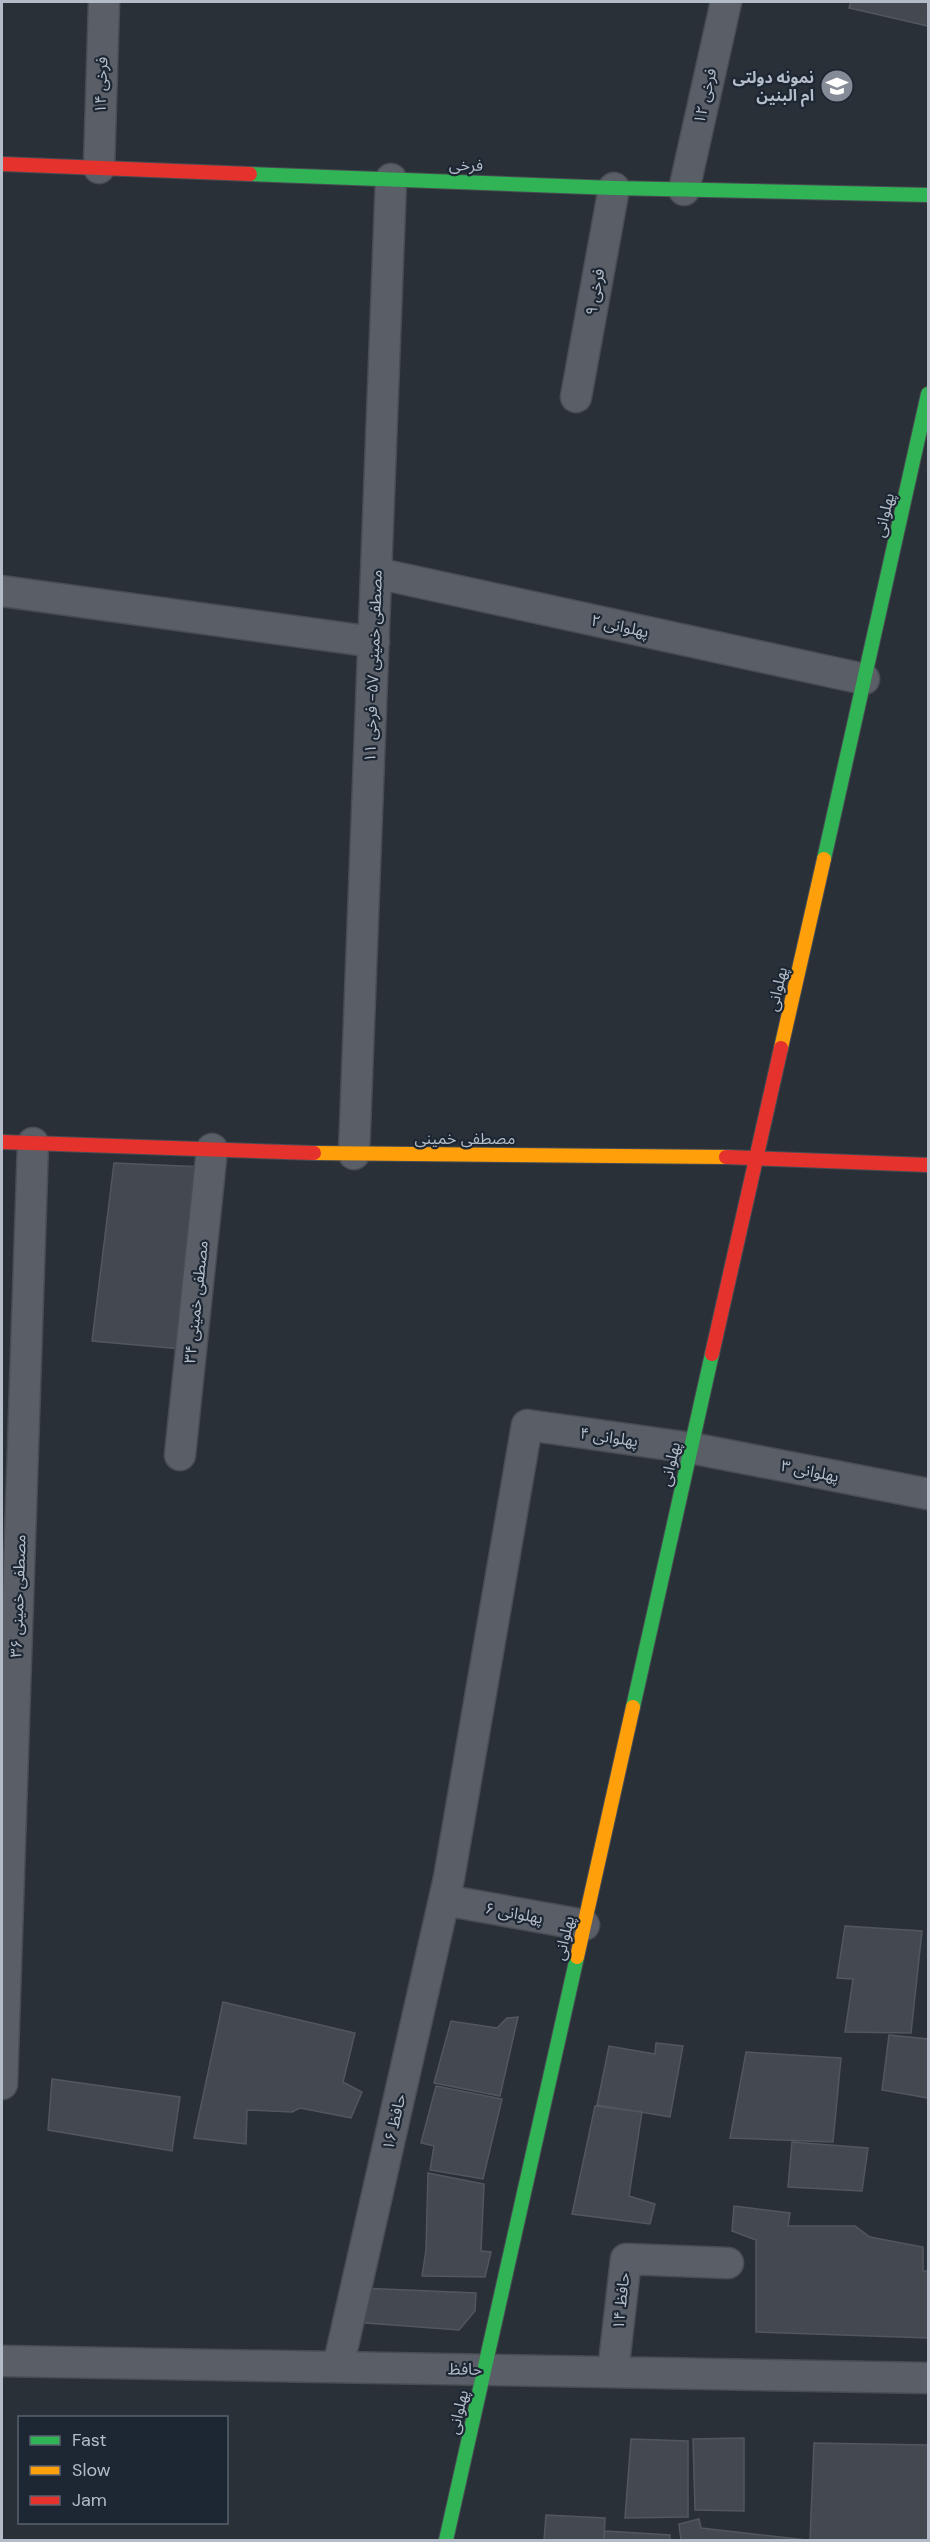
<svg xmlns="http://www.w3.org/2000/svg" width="930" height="2542" font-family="'DM Sans','Noto Sans Arabic',sans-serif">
<rect width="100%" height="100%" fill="#2a3038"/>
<path fill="#444950" stroke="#52575f" stroke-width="1.5" d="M851,2h77v24l-79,-18z
M114,1163l90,4 -23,182 -89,-8z
M845,1926l77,5 -11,102 -66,-1 8,-53 -16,-1z
M223,2002l132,31 -12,49 19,10 -11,26 -51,-10 -8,4 -45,-2 -1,34 -52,-6z
M518,2017l-18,79 -66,-13 17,-62 46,7 10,-10z
M889,2035l39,4v59l-46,-8z
M656,2043l27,3 -13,71 -73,-12 12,-59 46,8z
M746,2052l95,6 -8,84 -103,-4z
M52,2079l128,18 -8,54 -124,-21z
M436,2086l66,13 -19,80 -53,-9 4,-24 -13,-3z
M595,2106l47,6 -13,84 26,8 -5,20 -78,-10z
M792,2142l76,6 -6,43 -74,-4z
M428,2173l56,11 -3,67 10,1 -6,25 -63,-1 4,-26z
M734,2206l56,7 -2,13h67l15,11 53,10v24h5v67l-172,-6v-92l-24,-9z
M360,2288l116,5 -1,18 -16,19 -106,-8z
M744,2438v73l-49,-1 -2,-71z
M631,2439l57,2v76l-63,1z
M814,2443l114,2v95h-118z
M546,2515l59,3 -1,22h-60z
M699,2519l2,9 106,12h-126l-2,-16z
M605,2531l65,4v5h-66z"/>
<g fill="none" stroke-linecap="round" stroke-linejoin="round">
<g stroke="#484c53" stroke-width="33">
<path id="street" d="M99,168l5,-166
M684,190l42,-188
M576,397l38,-209
M376,573l488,106
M2,591l372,51
M354,1154l37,-975
M180,1455l32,-306
M444,1900l140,25
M2,2084l31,-941
M2,2361l926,17
M338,2367l111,-489 78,-453 164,23 237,46
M613,2372l13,-113 102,4"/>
</g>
<g stroke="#484c53" stroke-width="16">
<path id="fast" d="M250,174l364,14 314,7
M824,859l104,-465
M633,1707l79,-353
M446,2540l131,-583"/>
</g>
<g stroke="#484c53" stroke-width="16">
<path id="slow" d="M781,1048l43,-189
M314,1153l412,4
M577,1957l56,-250"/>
</g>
<g stroke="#484c53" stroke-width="16">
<path id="jam" d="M2,164l248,10
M2,1142l312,11
M726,1157l202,8
M712,1354l69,-306"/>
</g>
<use href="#street" stroke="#5a5e66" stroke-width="30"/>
<use href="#fast" stroke="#30b455" stroke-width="14"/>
<use href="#slow" stroke="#ff9f0a" stroke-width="14"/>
<use href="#jam" stroke="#e5322d" stroke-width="14"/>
</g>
<defs>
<g id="school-disc" transform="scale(1.725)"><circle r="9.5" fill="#848b96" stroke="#1d2633"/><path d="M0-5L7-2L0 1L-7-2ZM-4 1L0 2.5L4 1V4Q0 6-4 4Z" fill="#fff"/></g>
</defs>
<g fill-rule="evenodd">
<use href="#school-disc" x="837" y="86"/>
</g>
<g text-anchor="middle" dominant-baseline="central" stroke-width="4.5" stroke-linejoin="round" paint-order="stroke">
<g font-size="16" font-weight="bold" fill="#b4bcc9" stroke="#1d2633" text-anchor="end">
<text x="814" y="77">نمونه دولتی<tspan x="814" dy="18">ام البنین</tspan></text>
</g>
<g font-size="16" fill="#b4bcc9" stroke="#1d2633">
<text transform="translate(101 85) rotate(-88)">فرخی ۱۴</text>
<text transform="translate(705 96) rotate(-77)">فرخی ۱۲</text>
<text transform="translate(466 165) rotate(2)">فرخی</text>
<text transform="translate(595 292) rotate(-80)">فرخی ۹</text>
<text transform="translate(884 515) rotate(-77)">پهلوانی</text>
<text transform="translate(620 626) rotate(12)">پهلوانی ۲</text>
<text transform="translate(373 666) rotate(-88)">مصطفی خمینی ۵۷- فرخی ۱۱</text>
<text transform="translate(777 989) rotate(-77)">پهلوانی</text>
<text x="465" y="1138">مصطفی خمینی</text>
<text transform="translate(196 1302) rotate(-84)">مصطفی خمینی ۳۴</text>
<text transform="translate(609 1437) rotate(8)">پهلوانی ۴</text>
<text transform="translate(670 1464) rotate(-77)">پهلوانی</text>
<text transform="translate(810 1471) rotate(11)">پهلوانی ۳</text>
<text transform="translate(18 1596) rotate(-88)">مصطفی خمینی ۳۶</text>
<text transform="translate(514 1913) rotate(10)">پهلوانی ۶</text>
<text transform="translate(564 1938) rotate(-77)">پهلوانی</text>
<text transform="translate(394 2122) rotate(-77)">حافظ ۱۶</text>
<text transform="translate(621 2301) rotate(-84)">حافظ ۱۴</text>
<text transform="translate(465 2369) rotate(1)">حافظ</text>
<text transform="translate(458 2412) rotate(-77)">پهلوانی</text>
</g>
</g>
<rect width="930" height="2542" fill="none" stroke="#b4bcc9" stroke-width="6"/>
<rect x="18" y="2416" width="210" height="108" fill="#1d2633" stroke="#59626f" stroke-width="1.5"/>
<rect x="30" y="2436" width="30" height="9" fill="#30b455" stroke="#59626f" stroke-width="1.5"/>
<text x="72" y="2446" font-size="18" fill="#b4bcc9">Fast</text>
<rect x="30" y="2466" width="30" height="9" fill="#ff9f0a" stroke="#59626f" stroke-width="1.5"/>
<text x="72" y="2476" font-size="18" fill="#b4bcc9">Slow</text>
<rect x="30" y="2496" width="30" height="9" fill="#e5322d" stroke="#59626f" stroke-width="1.5"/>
<text x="72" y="2506" font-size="18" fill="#b4bcc9">Jam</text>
</svg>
